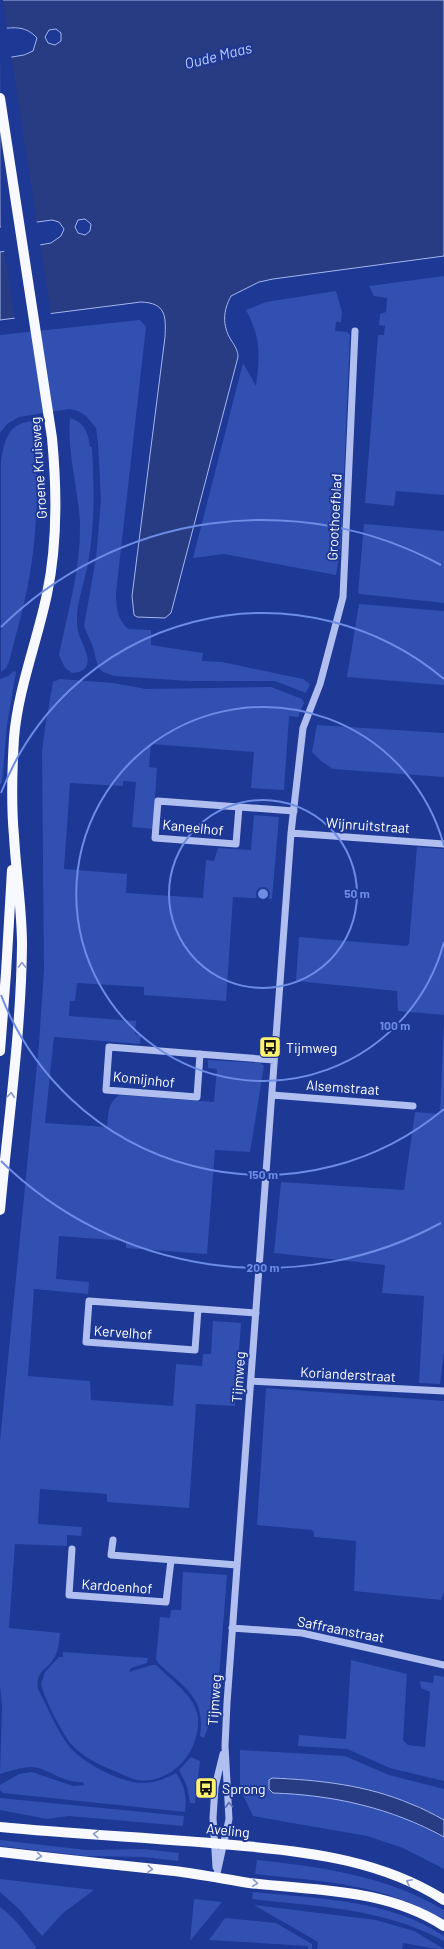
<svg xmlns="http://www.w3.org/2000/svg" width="444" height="1949" font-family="Barlow,sans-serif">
<rect width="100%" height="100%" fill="#1d3895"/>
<path fill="#3250b2" d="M444,276v219l-48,-4 -2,15 -29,-3 13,-168h6l1,-9 -6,-1 1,-11 6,-2 1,-14 -13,-2 -5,-10z
M336,291l6,21 -1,10h-5l-1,9 12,1 3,3 -9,210 -5,30 -112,-21 -31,4 50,-195 13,23c4,-31 5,-48 -10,-76l20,-8z
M140,320l6,7 -30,266c0,13 1,26 12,36l23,1v15l52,8 -1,8 20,1 81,17 7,5 -4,9 -31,-12h-86l-75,-5 -11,-4 -5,-5 -5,-20 -9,-21 12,-68 5,-58 -3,-57 -2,-15 -10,-12 -8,-5 -9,-2 -50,8 -12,7 -7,9v-98z
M70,418c15,5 18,14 20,29h2c2,36 3,74 -3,110 -2,18 -12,43 -12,60 0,6 0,12 2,18 5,13 20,36 -7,38l-7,-5 -6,-13c9,-44 22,-87 21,-133 -2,-35 -13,-69 -10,-104z
M33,421c6,49 5,109 -4,158 -5,28 -13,55 -20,83l-3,6 -5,4v-211c4,-21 6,-38 32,-40z
M364,524l80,7v72l-84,-9 -2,-1z
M359,604l85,7v74l-97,-8z
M14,671l2,1 -9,53 -5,58 -2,1v-105l8,-3z
M60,679l53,4 33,6 125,-2 31,12 2,4 -6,14 -9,-1 -5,74 -33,-2 3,-36 -103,-8 -2,23 8,1 -4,61 -21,-2 4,-45 -13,-1v5l-53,-3 -6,86 63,5 -1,19 77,5 3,-38 8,1 4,-13 33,2 3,-35 25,2 -7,82 -39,-2 -7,104 -82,-6v-8l-67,-4 -2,18h-5l-1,15 67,5 -1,13 6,1 -1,9 -86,-7 -9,86 62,4c2,-13 0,-25 13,-32l94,7 3,-33 -9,-1v-8l52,3 4,3 -14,86 -35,-2 -8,104 -81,-6v-7l-67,-5 -3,43 33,3 -1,12 -54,-5 -6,87 62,5 1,19 82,6 3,-42 26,2 1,-12h8l2,-33 28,2 -6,83 -39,-2 -7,104 -82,-6v-8l-67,-5 -2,35 44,3 -1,9 -14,-1v11l-52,-2 -6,84 51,5c-1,9 -1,17 -6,25 -8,14 -18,11 -16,31 10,19 18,40 31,57 13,17 54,38 75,37 12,0 22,-5 32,-10 9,13 11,24 9,39l-182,-19 -3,-3v-5l19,-11 13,-2 41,14 11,-1 -1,-3c-22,1 -34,-14 -52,-15 -10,0 -21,4 -31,7l2,-68 -2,-21v-244l39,-397 5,-75 -2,-216 3,-26 8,-45z
M317,725l127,8v44l-111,-8 -12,-8 -9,-9z
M417,847l27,2v166l-46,-4 -1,-20 -101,-10 3,-44 108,9 2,-2z
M444,1019v332l-4,33 -21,-1 5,-87 -42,-3 3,-28 -111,-12 7,-71 123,8 11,-78 25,2z
M266,1388l178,13v191l-3,8 -87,-9 2,-50 -42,-4v-4l-2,-3 -55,-5z
M183,1572l44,3 -10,127 -13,36 -4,-2c6,-38 -16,-49 -41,-72l-3,-5 4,-42 10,1 1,-8h10z
M63,1652l85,6 -1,5 -16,5 -2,4 23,-7h4c11,11 31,26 38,40 6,11 5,24 1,35 -7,24 -32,44 -58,40 -8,-2 -17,-7 -25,-10 -15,-6 -30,-14 -41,-26 -9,-11 -27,-46 -30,-60l4,-12 14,-15h4z
M351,1660l56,14 -4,66 5,5 17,2 5,-55 -9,-4 -1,-7 13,2 1,-8 10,2v104l-54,-13 -43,-19 -49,-3 1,-11 47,4z
M240,1750l105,6 44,19 55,14v31c-11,-6 -22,-12 -33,-16 -44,-19 -92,-24 -139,-26l1,15c61,2 118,15 171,45v31l-41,-21 -36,-12 -114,-20 -13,-27z
M191,1757l9,4 -5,42h-5l-3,-17 -8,-16z
M0,1798l184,18 -1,10 -114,-10 -22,3 -47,-9z
M0,1840l86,10 58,-1 35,4 -1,8 -34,-4 -59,-1 -85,-10z
M257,1860c65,7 130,16 187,50v10c-62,-37 -119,-38 -189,-46z
M0,1879l94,11 -31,23 -21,23 -23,-27 -19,-17z
M253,1892c64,7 135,7 191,44v5c-61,-33 -124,-34 -192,-42z
M194,1899l28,3 -32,39z
M254,1905l122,15 38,11 30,18c-14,0 -27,-4 -41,-6l-1,6h-85l1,-7z
M0,1907c15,11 25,25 36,40l-1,2h-35z
M225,1918l51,5 36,21v5h-4v-3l-99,-6z"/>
<path fill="#283c83" stroke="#a3b7f0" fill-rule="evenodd" d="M0,0h444v256l-171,23 -14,3 -28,14c-8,15 -9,29 0,44 4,6 7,11 7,17l-67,256 -6,5 -28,-1 -3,-2 -2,-19 33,-259c1,-21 1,-34 -24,-35l-141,18v-68l51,-9 10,-7 3,-7 -5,-7 -7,-2 -52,7v-168l24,-4 9,-4 4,-13c-11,-12 -22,-11 -37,-9zM56,29l5,4v8l-6,4 -7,-2 -3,-6 4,-7zM85,219l6,5 -1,7 -5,4 -7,-2 -3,-6 3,-7z
M272,1778c47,2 95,7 139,26 11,4 22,10 33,16v17c-53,-29 -110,-42 -171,-44l-4,-4v-9z"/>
<path fill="#1d3895" d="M0,0h3l4,30 -7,1z
M11,55l26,169 -36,5 -1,-172z
M40,243l11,73 -36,4 -11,-71z"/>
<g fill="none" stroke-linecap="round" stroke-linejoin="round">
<path stroke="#b0bfef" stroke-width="7" d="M239,807l-3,37 -81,-6 3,-37 136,10
M291,833l153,11
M200,1054l-3,43 -91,-7 3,-43 165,13
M272,1095l141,11
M198,1309l-3,41 -109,-8 3,-41 167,12
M251,1381l193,10
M113,1540l-2,15 126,10
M72,1549l-3,46 97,7 5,-42
M232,1628l70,5 142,32
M216,1867l-3,-49 2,-31 8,-33
M216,1878l13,-59 -4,-73 2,-43 64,-870 12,-105 17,-44 23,-87 12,-266"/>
<path stroke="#f8f9ff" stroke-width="10" d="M0,98l52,340c5,52 6,104 -5,156 -10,48 -29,95 -33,144 -2,33 -3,66 0,98 2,37 8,73 8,109 -1,89 -14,177 -22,265
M0,1051l6,-78 6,-103
M0,1827c81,8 163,11 244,19 69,6 141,16 200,54
M0,1852c58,7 116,13 174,19 25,3 50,8 75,12 67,8 136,5 195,43"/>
</g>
<defs><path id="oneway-chevron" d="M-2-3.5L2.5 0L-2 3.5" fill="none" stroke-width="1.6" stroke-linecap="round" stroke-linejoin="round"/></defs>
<g stroke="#8a98ca">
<use href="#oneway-chevron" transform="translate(22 965) rotate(-89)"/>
<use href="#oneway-chevron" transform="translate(11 1095) rotate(-84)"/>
<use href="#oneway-chevron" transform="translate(96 1834) rotate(-176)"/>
<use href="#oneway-chevron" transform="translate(39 1856) rotate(6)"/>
<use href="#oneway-chevron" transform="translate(150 1869) rotate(5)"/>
<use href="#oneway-chevron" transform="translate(409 1882) rotate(-154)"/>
<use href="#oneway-chevron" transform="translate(255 1883) rotate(6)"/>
</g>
<use stroke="#586eb9" href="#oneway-chevron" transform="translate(229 1805) rotate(-94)"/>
<g fill="none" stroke="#6c8ce6" stroke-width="2">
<circle cx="263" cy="894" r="94"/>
<path d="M444 942A187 187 0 1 1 444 846"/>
<path d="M444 1109A281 281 0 0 1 1 995M1 793A281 281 0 0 1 444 679"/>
<path d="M441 1223A374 374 0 0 1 1 1161M1 627A374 374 0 0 1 441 565"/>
</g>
<defs>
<g id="bus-square" transform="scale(1.15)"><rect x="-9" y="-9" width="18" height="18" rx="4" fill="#fef26f" stroke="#1d3895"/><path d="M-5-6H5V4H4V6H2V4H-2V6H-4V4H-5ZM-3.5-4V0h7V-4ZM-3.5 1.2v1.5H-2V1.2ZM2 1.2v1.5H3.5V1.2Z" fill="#111"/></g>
</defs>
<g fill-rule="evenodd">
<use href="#bus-square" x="270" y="1047"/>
<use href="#bus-square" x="206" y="1788"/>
</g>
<g text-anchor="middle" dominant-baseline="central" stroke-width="4" stroke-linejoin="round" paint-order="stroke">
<g font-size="14" fill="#fff" stroke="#1d3895">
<text transform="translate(38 468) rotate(-94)">Groene Kruisweg</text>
<text transform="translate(334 517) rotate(-87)">Groothoefblad</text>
<text transform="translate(368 825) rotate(4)">Wijnruitstraat</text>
<text transform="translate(193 827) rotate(6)">Kaneelhof</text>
<text transform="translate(144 1079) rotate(6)">Komijnhof</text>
<text transform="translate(343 1087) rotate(4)">Alsemstraat</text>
<text transform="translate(123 1332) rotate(4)">Kervelhof</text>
<text transform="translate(348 1374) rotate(3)">Korianderstraat</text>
<text transform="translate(238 1377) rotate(-86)">Tijmweg</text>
<text transform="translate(117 1586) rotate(4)">Kardoenhof</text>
<text transform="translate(341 1629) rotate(11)">Saffraanstraat</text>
<text transform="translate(214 1700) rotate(-86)">Tijmweg</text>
<text transform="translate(228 1830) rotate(6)">Aveling</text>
</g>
<g font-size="14" fill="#fff" stroke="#1d3895" text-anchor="start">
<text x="286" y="1047">Tijmweg</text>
<text x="222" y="1788">Sprong</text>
</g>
<g font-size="15" font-style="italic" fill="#bccbf5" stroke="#1d3895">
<text transform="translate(218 55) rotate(-14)">Oude Maas</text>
</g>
</g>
<circle cx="263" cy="894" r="6" fill="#6c8ce6" stroke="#1d3895" stroke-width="2"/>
<g font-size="12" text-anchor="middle" font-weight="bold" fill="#6c8ce6" stroke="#1d3895" stroke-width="4" stroke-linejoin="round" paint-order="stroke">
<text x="357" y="898">50 m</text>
<text x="395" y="1030">100 m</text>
<text x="263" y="1179">150 m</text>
<text x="263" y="1272">200 m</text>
</g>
</svg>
